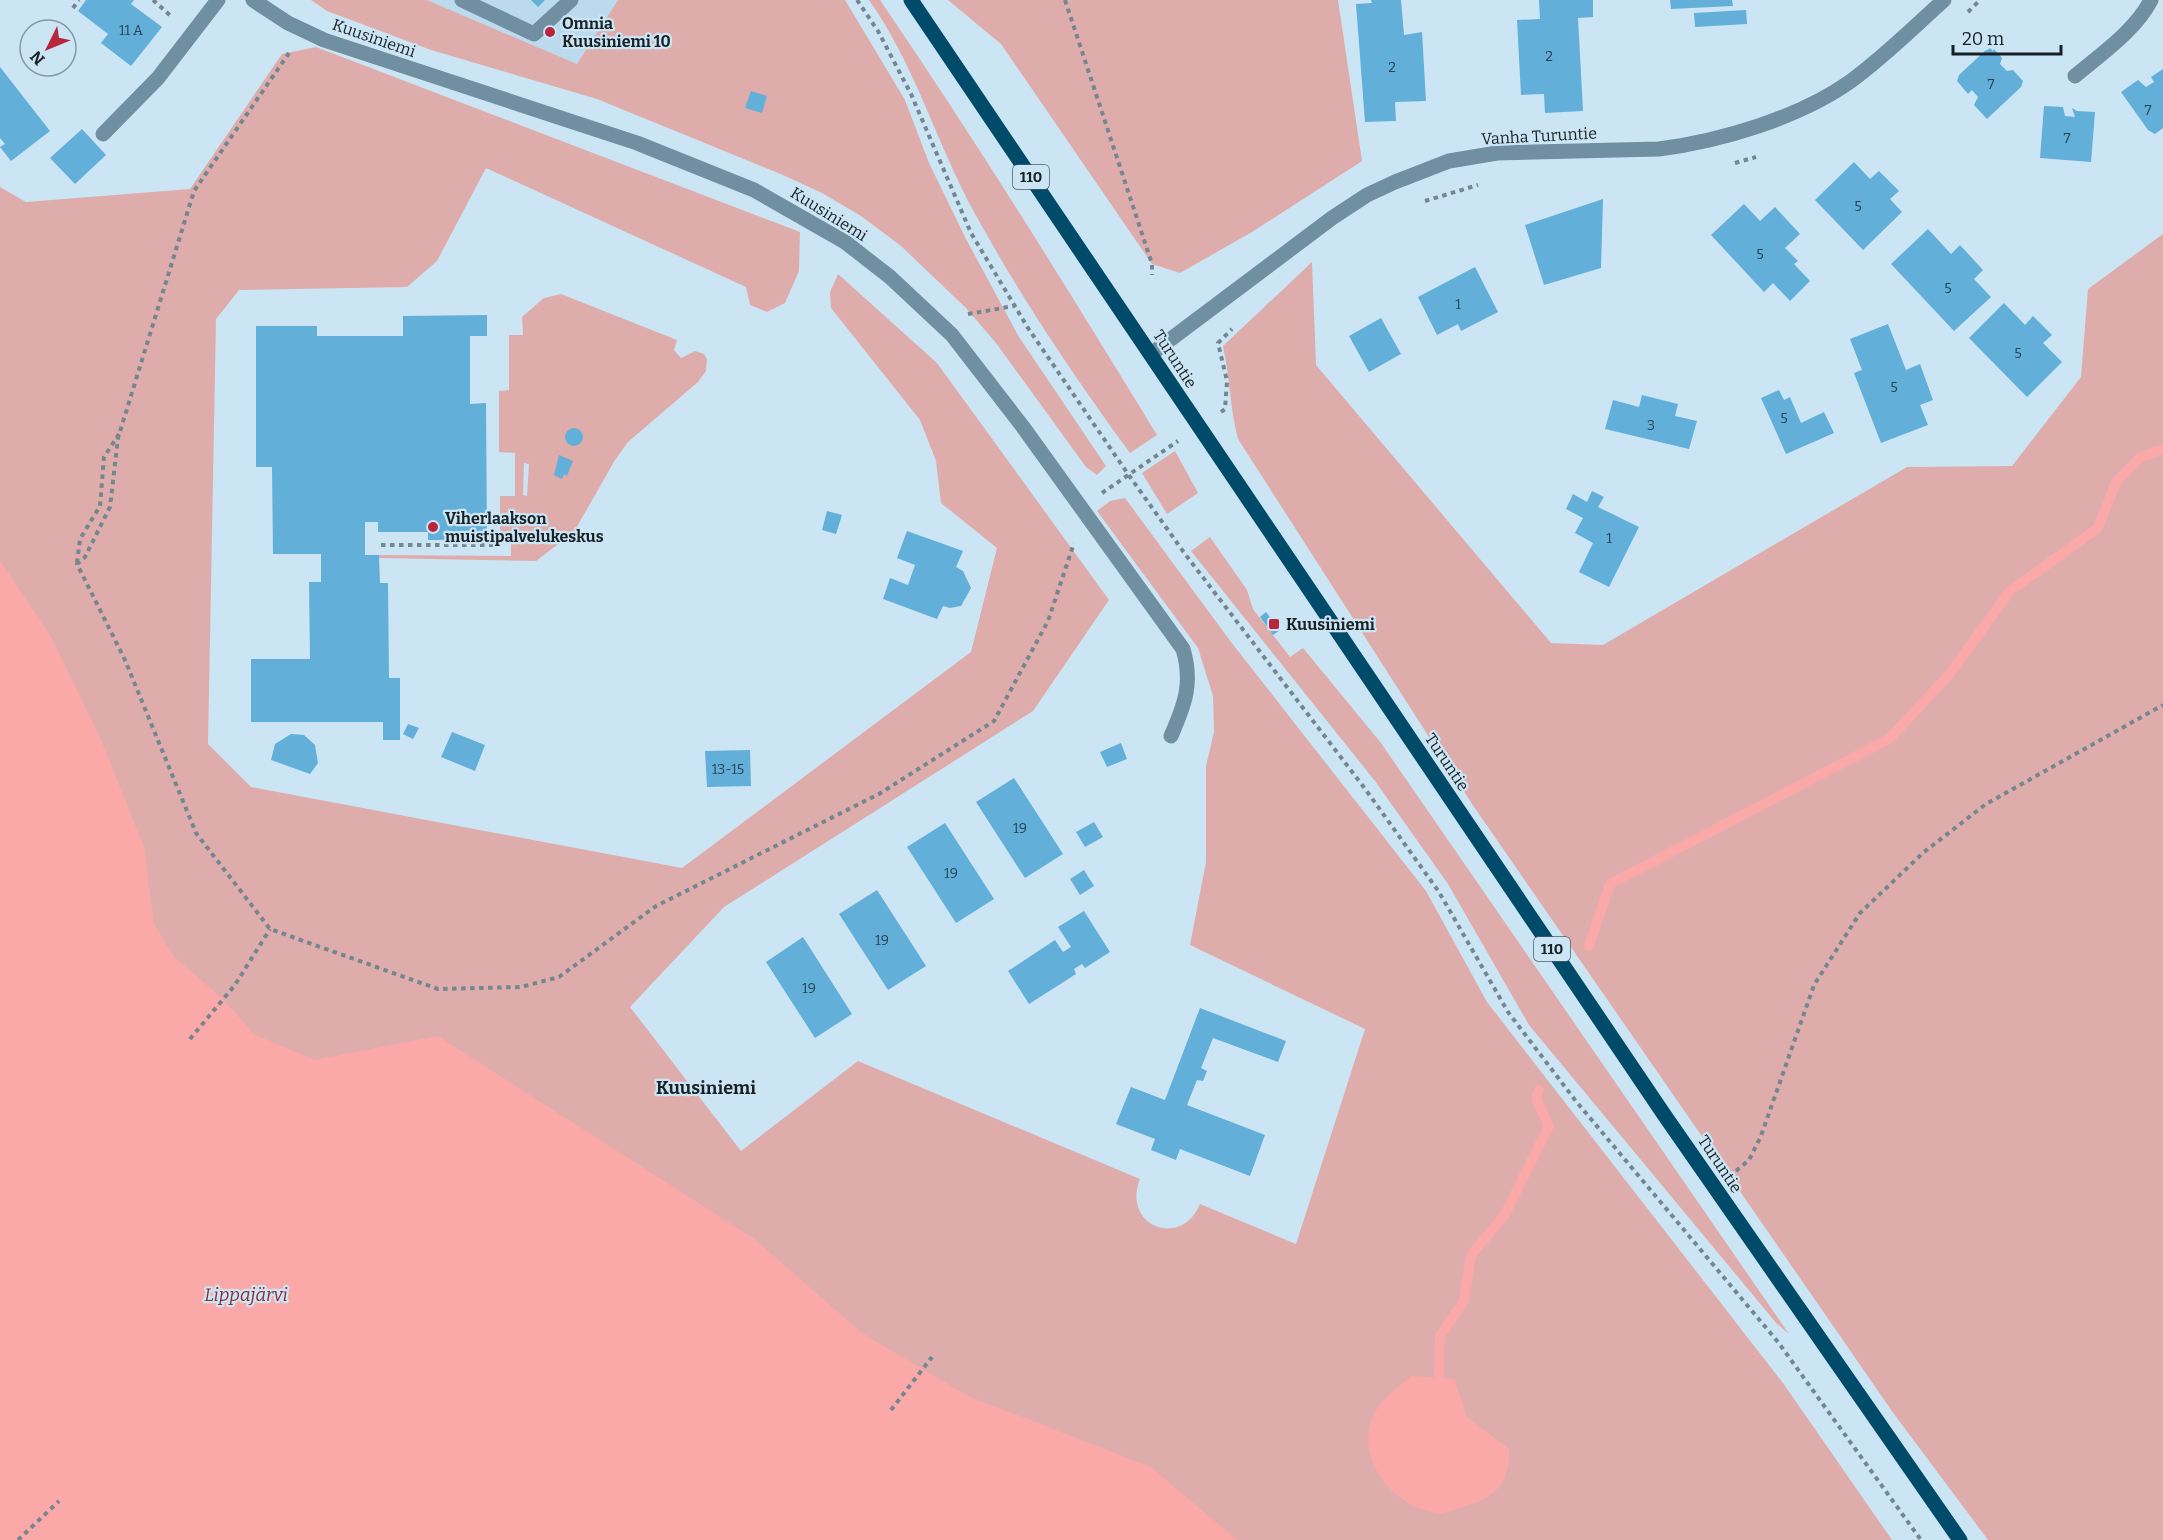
<svg xmlns="http://www.w3.org/2000/svg" width="2163" height="1540" font-family="Bitter,serif">
<rect width="100%" height="100%" fill="#cce5f4"/>
<path fill="#bbdaee" d="M427,0h191l-41,64z"/>
<path fill="#dfacac" fill-rule="evenodd" d="M311,0h116l150,64 41,-64h227l60,100 24,63 37,76 53,98 87,129 -9,9 -11,-8 -90,-124 -30,-35 -65,-62 -40,-30 -39,-23 -39,-18 -186,-76 -166,-49 -104,-39z
M869,0h11c97,142 187,288 277,435l-27,18c-57,-78 -110,-157 -156,-241 -38,-70 -59,-147 -105,-212z
M948,0h390l24,161 -110,71 -72,41 -28,-9 -151,-220z
M316,47l484,185 -1,39 -14,32 -18,9 -17,-7 -4,-18 -260,-119 -49,93 -30,26 -168,3 -23,29 -8,425 43,43 431,81 289,-216 26,-104 -56,-45 -5,-42 -16,-41 -89,-112 -1,-16 8,-18 99,89 172,237 -76,111 -309,196 -94,100 111,144 117,-90 282,118c-19,46 41,71 60,25l96,40 69,-215 -175,-84 16,-83v-96l8,-34 -1,-36 -15,-48 -101,-137 13,-10 15,-3 106,144 195,249 61,111 296,381 109,157h-1892v-1353l26,15 164,-13 92,-135z
M2163,234v1306h-175l-94,-126 -422,-610 -234,-365c-8,-30 -8,-61 -15,-93l89,-84 4,103 235,278 52,2 304,-178 105,-1 69,-89 7,-88z
M561,294l116,46 -3,10 7,8 14,-7 9,3 3,5 -1,12 -8,11 -70,60 -13,18 -41,72 -38,29 -157,-3v-3l132,1v-23h-11v-37h15v-43l-16,-1v-61l10,-1v-55h14l-1,-18 22,-19zM524,463l5,1 -2,32 -4,-1z
M1175,451l23,42 -31,21 -25,-41z
M1210,537l37,53 6,19 37,48 13,-9 78,95 408,591 -12,-10 -248,-299 -81,-141 -73,-103 -184,-230z"/>
<path fill="#faa8a8" d="M0,561l50,74 50,102 44,110 10,77 20,33 48,41 32,36 60,26 124,-24 315,202 109,95 106,63 183,71 86,73h-1237z
M1412,1376l42,3 13,38 42,32c2,36 -16,50 -49,59 -7,2 -16,6 -22,5 -50,-6 -92,-66 -57,-110 8,-10 21,-19 31,-27z"/>
<g fill="none" stroke-linecap="round" stroke-linejoin="round">
<path stroke="#faa8a8" stroke-width="10" d="M1589,946l21,-62 279,-145 59,-63 62,-85 88,-63 18,-46 25,-25 22,-8
M1439,1376l1,-40 24,-35 7,-46 33,-39 45,-90 -13,-27 3,-9"/>
</g>
<path fill="#62afd9" d="M86,0h48l-3,4 31,23 -31,39 -30,-23 7,-9 -30,-23z
M531,0h14l-7,7z
M1371,0h30l3,35 18,-3 4,69 -31,1 1,19 -31,1 -9,-118 16,-1z
M1539,0h54v17l-15,1 5,93 -38,2 -1,-19 -23,1 -4,-75 23,-1z
M1670,0h62l1,6 -62,3z
M1746,10l1,14 -52,3 -1,-14z
M1993,48l9,10 -2,6 7,7 6,-1 10,11 -2,6 -34,32 -13,-14 4,-8 -6,-7 -4,4 -11,-13 2,-6 28,-26z
M0,67l50,64 -39,30 -11,-14 5,-3 -5,-6z
M2163,69v59l-8,6 -7,-4 -27,-38 17,-12 8,7 8,-5 -3,-5z
M751,91l16,5 -5,17 -17,-5z
M2044,106l19,1 2,9 10,1 -3,-9 5,3 18,1 -4,50 -51,-4z
M82,129l24,26 -31,29 -25,-26z
M1854,162l16,17 9,-8 20,20 -9,8 12,13 -39,38 -48,-50z
M1603,199l-2,69 -57,17 -19,-60z
M1744,204l16,17 15,-14 25,27 -15,14 13,13 -4,3 16,17 -20,20 -17,-18 -9,9 -53,-57z
M1928,229l23,25 9,-9 23,25 -9,9 17,18 -37,34 -63,-67z
M1475,267l23,45 -37,19 -3,-7 -21,11 -19,-38z
M2004,303l21,22 8,-9 19,19 -9,8 19,19 -35,35 -58,-59z
M487,315v21h-17v68l16,-1 1,137h-59v-8h-50v-10h-13v33h14l1,28h8l1,95h11v62h-17v-18h-132v-63h59l-1,-77h12v-28h-48l-1,-87h-16v-141h61v10h86v-20z
M1381,318l20,36 -32,18 -20,-36z
M1888,324l18,46 14,-6 13,36 -13,5 8,20 -47,18 -27,-70 8,-3 -12,-31z
M1779,390l5,10 6,-3 11,26 23,-11 10,21 -48,21 -25,-56z
M1642,395l36,9 -3,12 22,5 -8,28 -84,-20 8,-29 26,7z
M565 437a9 9 0 1 1 18 0a9 9 0 1 1-18 0Z
M559,455l14,6 -6,15 -3,-2 -2,5 -8,-4z
M1592,491l12,6 -6,10 41,20 -30,60 -30,-15 14,-29 -18,-10 8,-15 -17,-9 7,-15 14,8z
M827,511l15,4 -6,19 -14,-4z
M907,531l56,20 -7,16 7,4 8,17 -10,18 -11,2 -7,-2 -6,13 -54,-20 7,-21 18,7 7,-20 -18,-7z
M1266,612l14,18 -7,5 -13,-18z
M408,724l11,4 -6,11 -10,-5z
M452,732l33,13 -10,26 -34,-14z
M291,734l13,1 11,10 3,18 -8,11 -39,-14 4,-16z
M1121,743l6,16 -20,8 -7,-15z
M750,750l1,36 -44,1 -2,-36z
M1014,778l49,76 -38,24 -49,-76z
M1094,822l9,15 -18,10 -9,-15z
M945,823l49,76 -38,24 -49,-76z
M1084,870l10,16 -14,9 -10,-16z
M877,890l49,76 -38,24 -49,-76z
M1084,911l26,41 -25,16 -3,-4 -8,5 2,5 -47,30 -21,-33 47,-31 8,12 8,-5 -13,-20z
M803,937l49,77 -37,24 -49,-76z
M1200,1008l86,33 -8,21 -65,-24 -12,30 6,3 -4,10 -6,-1 -10,25 78,30 -15,41 -70,-27 -4,11 -25,-10 4,-11 -39,-15 15,-37 34,13z"/>
<g fill="none" stroke-linecap="round" stroke-linejoin="round">
<path stroke="#748690" stroke-width="4" stroke-dasharray="4.5 4.5" stroke-linecap="butt" d="M153,0l20,18
M857,0l21,31 33,63 60,139 57,95 100,146 57,80 181,236 73,102 69,120 67,88 203,242 143,198
M1065,0l87,264v11
M73,8l6,-8
M1968,12l12,-12
M289,53l-95,138 -76,247 -8,69 -25,50 -8,7 48,96 71,173 74,96 168,60 83,-2 38,-10 97,-71 223,-112 115,-73 54,-100 26,-78
M1735,163l21,-6
M1425,201l53,-16
M968,314l46,-8
M1221,412l4,-3 2,-28 -9,-38 14,-14
M1102,493l76,-52
M381,545h119
M77,563l3,-24 20,-33 4,-49 15,-23
M190,1039l45,-54 35,-56
M1736,1171l13,-11 12,-24 53,-151 46,-72 64,-61 62,-48 177,-99
M891,1410l41,-53
M18,1540l41,-39"/>
<path stroke="#708fa1" stroke-width="15" d="M253,0l35,23 36,17 313,103 117,47 91,52 45,35 62,58 71,92 160,222c10,34 2,55 -12,87
M462,0l72,34 37,-34
M2075,76c26,-22 60,-45 76,-76
M103,134l55,-56 60,-78
M1151,354l181,-136 35,-23 28,-13 54,-21 48,-8 162,-4c62,-8 140,-31 192,-68 33,-24 63,-54 93,-81"/>
<path stroke="#004b6a" stroke-width="15" d="M911,0l754,1116 295,424"/>
</g>
<g fill="#b7263a" stroke="#cce5f4" stroke-width="2">
<circle cx="550" cy="32" r="6"/>
<circle cx="433" cy="527" r="6"/>
<rect x="1268" y="618" width="12" height="12" rx="3"/>
</g>
<g text-anchor="middle" dominant-baseline="central" stroke-width="4.5" stroke-linejoin="round" paint-order="stroke">
<g font-size="14" fill="#2a4453">
<text x="131" y="30">11 A</text>
<text x="1549" y="56">2</text>
<text x="1392" y="67">2</text>
<text x="1991" y="84">7</text>
<text x="2148" y="110">7</text>
<text x="2067" y="138">7</text>
<text x="1858" y="206">5</text>
<text x="1760" y="254">5</text>
<text x="1948" y="288">5</text>
<text x="1458" y="304">1</text>
<text x="2018" y="353">5</text>
<text x="1894" y="387">5</text>
<text x="1784" y="418">5</text>
<text x="1651" y="425">3</text>
<text x="1609" y="538">1</text>
<text x="728" y="769">13-15</text>
<text x="1020" y="828">19</text>
<text x="951" y="873">19</text>
<text x="882" y="940">19</text>
<text x="809" y="988">19</text>
</g>
<g fill="#cce5f4" stroke="#4e5c64" stroke-width="1.5">
<rect x="1013" y="165" width="36" height="24" rx="4.5"/>
<rect x="1534" y="937" width="36" height="24" rx="4.5"/>
</g>
<g font-size="15" font-weight="bold" fill="#182126">
<text x="1031" y="177">110</text>
<text x="1552" y="949">110</text>
</g>
<g font-size="16" font-weight="bold" fill="#182126" stroke="#cce5f4" text-anchor="start">
<text x="562" y="23">Omnia<tspan x="562" dy="18">Kuusiniemi 10</tspan></text>
<text x="445" y="518">Viherlaakson<tspan x="445" dy="18">muistipalvelukeskus</tspan></text>
<text x="1286" y="624">Kuusiniemi</text>
</g>
<g font-size="16" fill="#182126" stroke="#cce5f4">
<text transform="translate(374 38) rotate(19)">Kuusiniemi</text>
<text transform="translate(1539 136) rotate(-3)">Vanha Turuntie</text>
<text transform="translate(829 214) rotate(32)">Kuusiniemi</text>
<text transform="translate(1175 359) rotate(57)">Turuntie</text>
<text transform="translate(1447 762) rotate(56)">Turuntie</text>
<text transform="translate(1720 1164) rotate(56)">Turuntie</text>
</g>
<g font-size="18" font-weight="bold" fill="#182126" stroke="#cce5f4">
<text x="706" y="1088">Kuusiniemi</text>
</g>
<g font-size="18" font-style="italic" fill="#8a2b33" stroke="#cce5f4">
<text x="246" y="1295">Lippajärvi</text>
</g>
</g>
<g transform="translate(48 48) rotate(227)"><circle r="28" fill="#cce5f4" stroke="#8497a2" stroke-width="1.5"/>
<path d="M0-4.5L10 22L0 15L-10 22Z" fill="#b7263a"/>
<text y="-9" font-size="16" font-weight="bold" text-anchor="middle" fill="#182126">N</text>
</g>
<path d="M1953 45v9h108v-9" fill="none" stroke="#182126" stroke-width="3"/>
<text x="1962" y="45" font-size="18" fill="#182126" stroke="#cce5f4" stroke-width="4.5" paint-order="stroke">20 m</text>
</svg>
